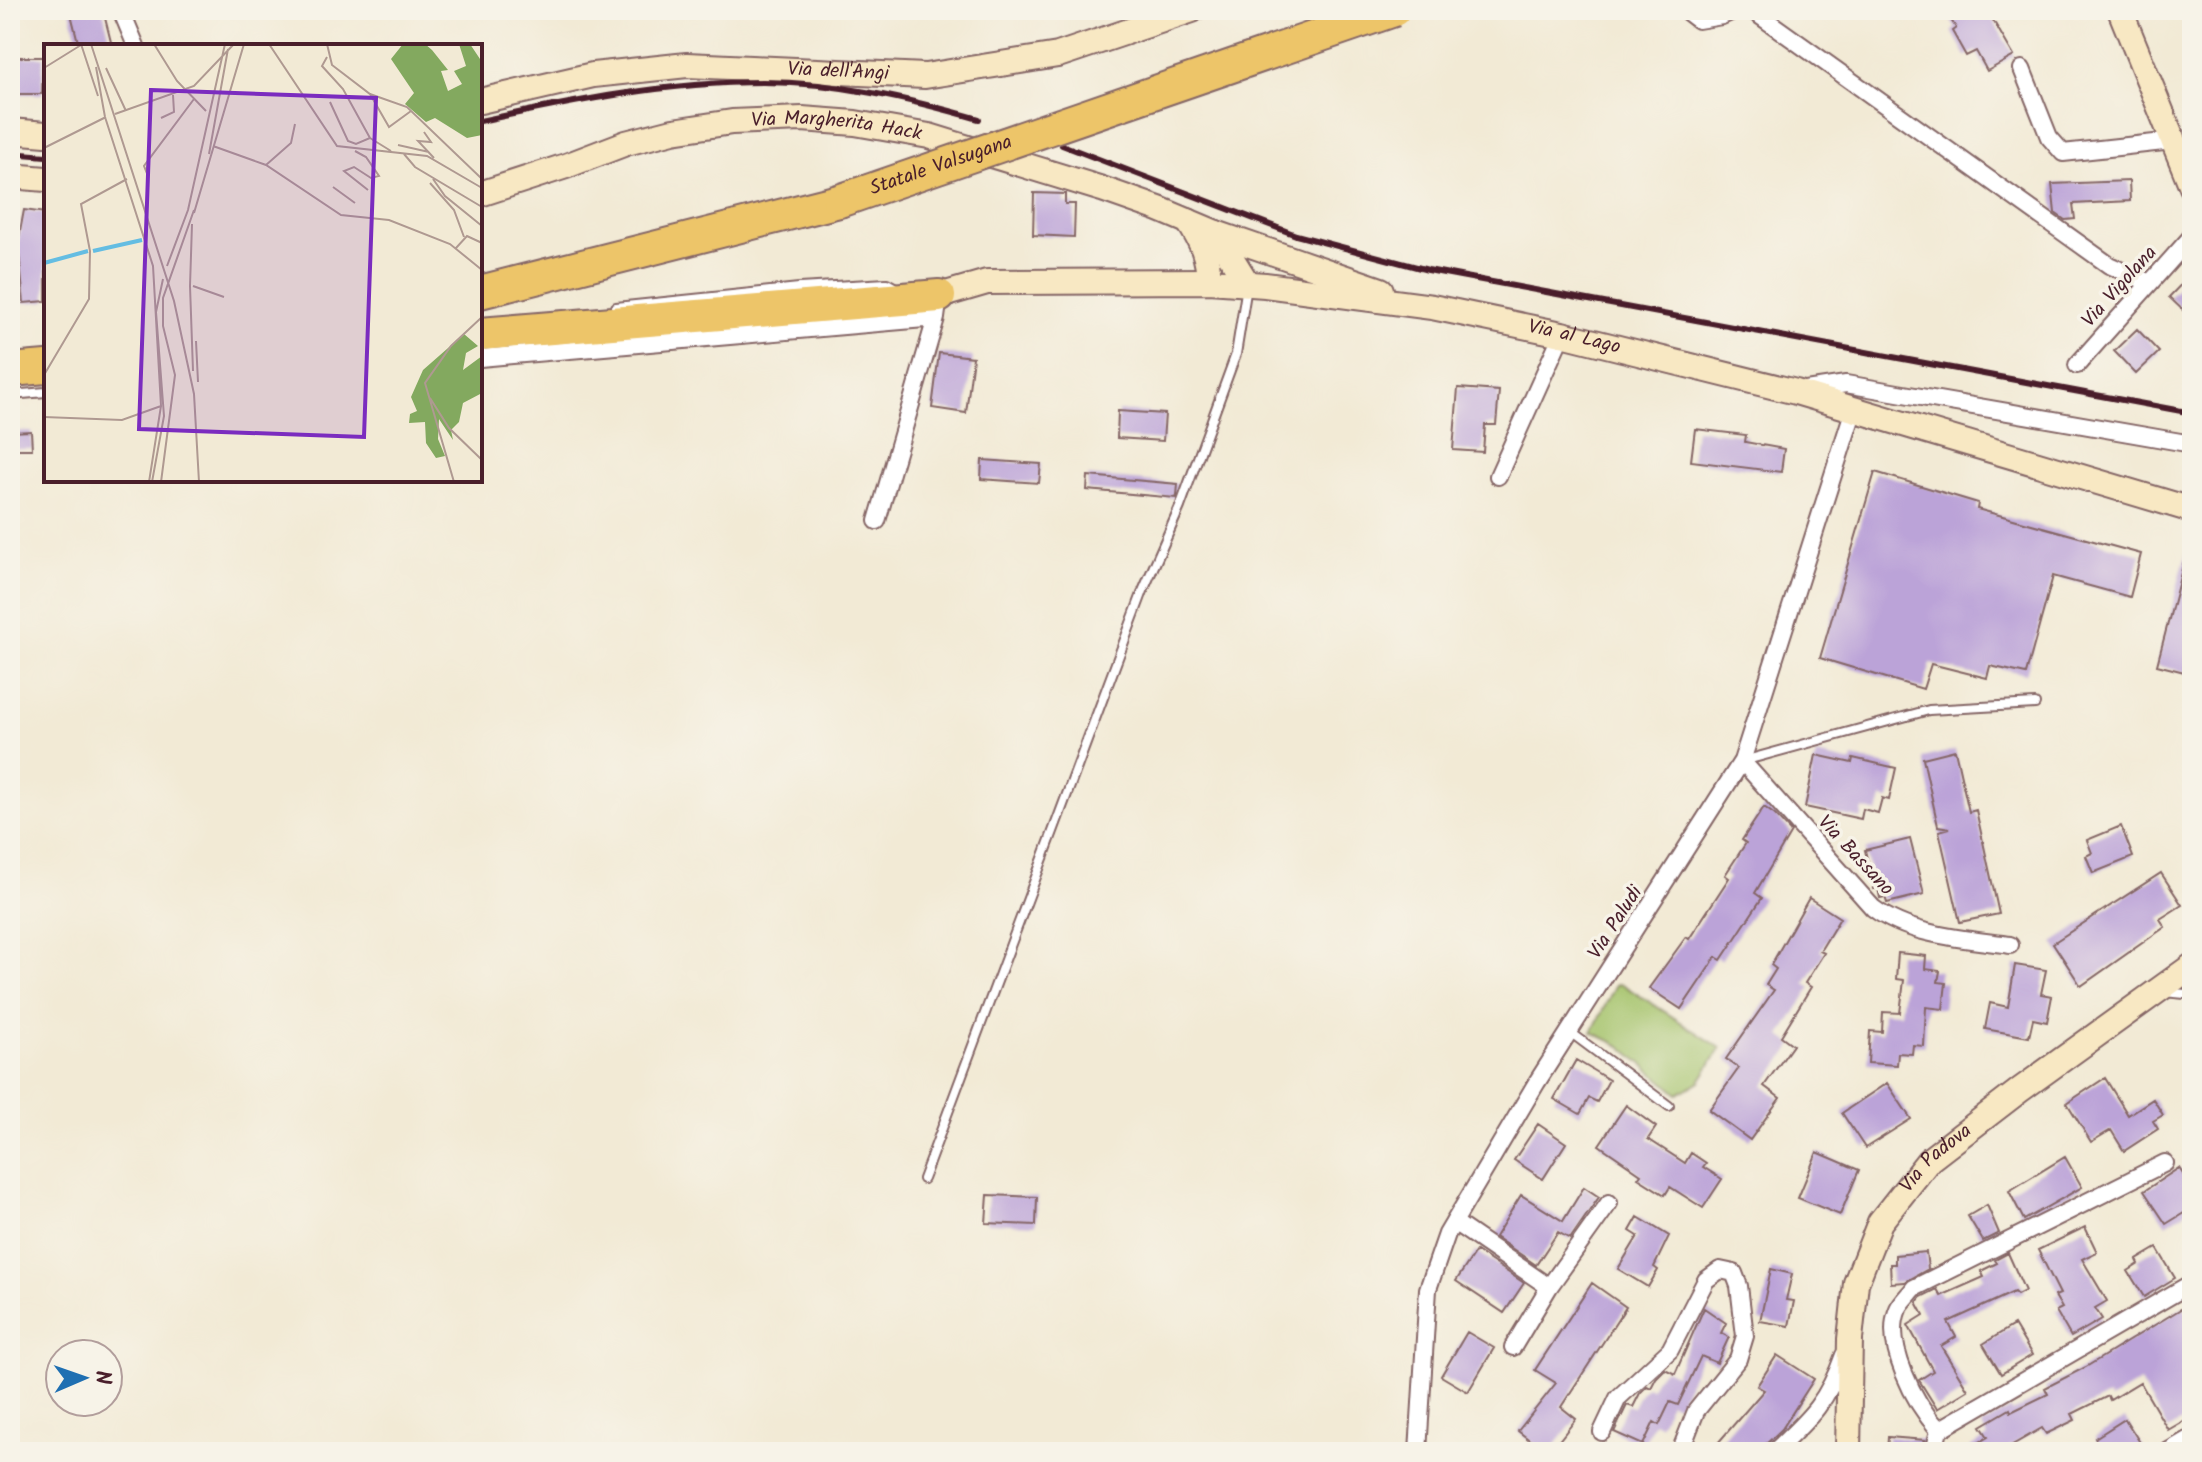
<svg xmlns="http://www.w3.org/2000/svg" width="2202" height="1462" font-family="Kalam,sans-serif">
<rect width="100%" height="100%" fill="#f7f3e8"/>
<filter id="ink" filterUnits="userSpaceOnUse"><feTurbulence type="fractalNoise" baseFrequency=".0125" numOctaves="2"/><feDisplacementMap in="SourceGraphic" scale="16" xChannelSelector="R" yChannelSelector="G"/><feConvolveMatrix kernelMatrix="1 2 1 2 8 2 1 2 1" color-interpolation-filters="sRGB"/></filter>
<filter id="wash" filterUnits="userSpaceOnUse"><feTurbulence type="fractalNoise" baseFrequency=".006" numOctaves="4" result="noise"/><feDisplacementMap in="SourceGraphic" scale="32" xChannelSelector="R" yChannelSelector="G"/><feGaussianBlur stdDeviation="1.8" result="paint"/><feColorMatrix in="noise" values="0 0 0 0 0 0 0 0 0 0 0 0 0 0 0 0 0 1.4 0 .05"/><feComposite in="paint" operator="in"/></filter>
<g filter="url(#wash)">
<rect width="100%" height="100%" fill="#f2ead5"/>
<path fill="#a4c36b" stroke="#77714b" stroke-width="2" d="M1616,984l7,1 98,63 -21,33 -22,13 -57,-48 -29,-14z"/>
<g id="blocks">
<path fill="#bba3d8" d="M70,10h33l9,36h-33z
M1945,10h42l27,46 -27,15 -11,-20 -10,5 -14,-25 4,-3z
M10,57h33l-1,37h-32z
M2129,181l1,20 -57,3 2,15 -10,1 -10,-7 -3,-29z
M1034,193l31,1v10h10l-1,33 -41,-2z
M24,210l22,3v88l-22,2 -6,-61z
M2192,273v46l-23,-22z
M2137,329l22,23 -23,22 -22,-23z
M939,353l34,4 -7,56 -34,-5z
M1458,388l41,3 -3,34h-11l-2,27 -30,-2z
M1118,411l47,3 -2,27 -46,-3z
M1695,429l51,6 -1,7 39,7 -3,23 -90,-11z
M31,431l1,18h-20l-1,-17z
M982,460l59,4 -2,19 -58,-4z
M1875,472l103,31 -1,6 164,45 -11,43 -77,-21 -27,98 -36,-8 -3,12 -56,-14 -8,25 -103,-31z
M1088,476l90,8 -1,12 -1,2 -89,-8z
M2187,550l5,1v123l-35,-9z
M1955,750l14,62 7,-2 23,104 -39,8 -21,-91 11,-3 -12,-2 -15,-68z
M1816,755l36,8 1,-5 43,10 -7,32 -7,-2 -4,15 -15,-4 -2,10 -56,-12z
M1764,807l11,8 16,17 -36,61 7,5 -41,62 -5,-3 -35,52 -32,-21 37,-51 3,2 40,-61 -4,-3 21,-32 -4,-3z
M2121,826l12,31 -40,16 -7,-17 6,-3 -5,-13z
M1910,839l14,55 -37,9 -2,-6 -5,1 -2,-10 -4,1 -9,-39z
M2161,873l21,32 -22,14 5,8 -84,59 -28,-43z
M1809,898l31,20 -20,33 4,2 -19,30 6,4 -30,49 12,9 -29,41 16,12 -30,42 -41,-30 30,-42 -13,-9 48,-69 -8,-5 10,-16 -5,-4z
M1898,953l28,3 -1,13 15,2 -2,11 8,1 -3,26 -17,-2 -2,39 -11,-1 -1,9 -14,-1 -1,12 -29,-2 2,-32 12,1 1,-20 17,1 4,-33 -8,-1z
M2015,965l31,5 -5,24 11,2 -5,26 -14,-3 -4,18 -44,-8 5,-26 18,4z
M1576,1060l33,20 -12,22 -8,-4 -9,16 -26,-15z
M2105,1078l23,37 25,-16 10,16 -10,6 5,8 -34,22 -13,-21 -20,12 -24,-39z
M1887,1083l24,36 -46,29 -23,-35z
M1626,1105l30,22 -8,12 37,24 6,-10 15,10 -3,4 19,12 -19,29 -33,-21 -5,8 -27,-17 3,-4 -42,-29z
M1538,1124l28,19 -23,36 -29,-19z
M1817,1152l42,18 -19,45 -42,-17z
M2065,1157l17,30 -58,33 -15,-29z
M2179,1168l13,20v20l-26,16 -22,-33z
M1584,1187l15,10 -29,42 -12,-7 -22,33 -41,-28 26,-42 42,26z
M988,1195l49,2 -1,28 -50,-2z
M1987,1205l12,28 -16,8 -15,-25z
M1638,1217l31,19 -15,31 4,3 -10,17 -30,-18 20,-33 -8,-5z
M2085,1227l12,25 -15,7 25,42 -12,7 7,11 -31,18 -15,-26 6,-3 -7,-12 5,-2 -22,-44z
M2157,1248l18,30 -31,19 -16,-26 11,-7 -2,-4z
M1476,1251l48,32 -20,30 -48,-32z
M1926,1252l2,17 -23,13 -14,1 -1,-19h5v-9z
M2008,1253l17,38 -8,4 -3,-3 -66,30 8,15 -15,9 27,44 -31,19 -18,-29 14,-9 -25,-46 16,-10 -7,-13 4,-5 16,-8 4,7 43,-19 -3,-6 16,-8 -2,-3z
M1771,1269l21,5 -6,26 8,1 -5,25 -29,-5z
M1592,1283l34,24 -65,100 15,12 -26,33h-5l-27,-21 38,-48 -21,-13z
M2184,1307l8,13v96l-24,14 -28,-48 -30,18 -2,-4 -36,18 3,6 -29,14 -4,-6 -42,24h-37l25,-15 -7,-11 29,-17 1,3 37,-18 -3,-6 41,-21z
M1704,1308l22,15 -5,10 8,4 -12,26 -16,-7 -23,49 -8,-3 -11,23 -5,-3 -11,23 -29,-13 13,-27 6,2 7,-14 7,-7 4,2 5,-10 9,-9 10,5z
M2014,1325l18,30 -31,19 -18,-30z
M1467,1332l27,16 -26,44 -27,-16z
M1777,1355l37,24 -32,50 -16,15 -3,8h-53l54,-62 -7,-4z
M2125,1419l21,33h-43l-8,-14z
M1888,1437l37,3 -2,12h-36z"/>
</g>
</g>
<g filter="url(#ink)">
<use href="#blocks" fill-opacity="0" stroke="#856666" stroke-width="2"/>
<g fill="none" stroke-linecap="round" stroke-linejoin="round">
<g stroke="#856666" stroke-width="12">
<path id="lane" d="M616,307l183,-19 88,-5 9,5
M10,395l36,-3
M1743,761l186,-51 106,-6
M2164,992l21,2 7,-3
M1570,1032l99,74
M923,1179l220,-588 37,-84 56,-153 11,-68"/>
</g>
<g stroke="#856666" stroke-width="20">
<path id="street" d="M121,10l15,36
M1685,10l13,10 24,-4 13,-6
M1752,10l357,255 41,18
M2022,69l27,68 14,16 110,-12
M480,358l456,-40 3,-22
M2077,365l115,-129
M1799,391l47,-7 346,60
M1498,476l64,-142
M877,521l59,-203
M1742,761l131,147c37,28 92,31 137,37
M2165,1163l-251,125c-5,7 -13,14 -16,21 -15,35 17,95 41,121l253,-147
M1454,1222l95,65
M1513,1347l36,-60 60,-84
M1602,1432l16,-34 52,-48 36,-70 14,-10 14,3 5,13 6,50 -7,23 -42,52 -16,41
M1418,1452l10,-163 19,-55 90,-152 205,-321 112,-352
M1774,1452c36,-34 53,-49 70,-97
M1934,1452l5,-22
M2167,1452l25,-15"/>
</g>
<g stroke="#856666" stroke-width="28">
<g id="secondary">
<path d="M2120,10l72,177"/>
<path id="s1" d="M480,101l113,-26 94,-10 238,11 133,-21 134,-45"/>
<path d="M10,131l36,3"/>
<path d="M10,176l36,3"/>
<path id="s2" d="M480,194l86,-28 60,-23 47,-12 59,-9 70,-3 53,4 74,13 173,53 57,20 57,24 165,57"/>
<path d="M1188,221c14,21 20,35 21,60"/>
<path d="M1216,233l31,50"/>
<path id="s3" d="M939,296l48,-14 222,-1 56,4 167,22 130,27 234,58 396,118"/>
<path id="s4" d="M1848,1452l2,-113 6,-56 24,-61 49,-62 91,-70 172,-124"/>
</g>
</g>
<g stroke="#856666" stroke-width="36">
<path id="highway" d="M480,292l359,-91
M480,334l459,-38
M10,370l36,-3"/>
</g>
<use href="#lane" stroke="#fff" stroke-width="8"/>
<use href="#street" stroke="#fff" stroke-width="16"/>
<use href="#secondary" stroke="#f8e8c3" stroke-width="24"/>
<use href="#highway" stroke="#edc569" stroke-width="32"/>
<path stroke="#4a1f2b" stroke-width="6" d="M480,121c94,-20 187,-39 283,-39 73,0 146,17 216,37
M1062,145l234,90 132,35 764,143
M10,153l36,3"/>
<g stroke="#856666" stroke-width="36" stroke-linecap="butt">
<g id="highway-bridge">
<path id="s5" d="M839,201l555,-191"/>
</g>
</g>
<use href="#highway-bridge" stroke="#edc569" stroke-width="32"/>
</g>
</g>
<g text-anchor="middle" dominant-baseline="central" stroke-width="7" stroke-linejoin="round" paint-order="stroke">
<g font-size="20" fill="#4a1f2b" stroke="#f7f3e8">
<text stroke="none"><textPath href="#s1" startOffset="362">Via dell'Angi</textPath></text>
<text stroke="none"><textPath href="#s2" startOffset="368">Via Margherita Hack</textPath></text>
<text stroke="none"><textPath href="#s5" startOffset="108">Statale Valsugana</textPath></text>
<text transform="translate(2120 287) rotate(-48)">Via Vigolana</text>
<text stroke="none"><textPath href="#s3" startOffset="642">Via al Lago</textPath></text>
<text transform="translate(1855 856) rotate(47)">Via Bassano</text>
<text transform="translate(1616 923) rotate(-57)">Via Paludi</text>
<text stroke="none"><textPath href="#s4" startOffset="320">Via Padova</textPath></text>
</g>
</g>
<g transform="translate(44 44)">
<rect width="438" height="438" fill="#f2ead5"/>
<path d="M359,0h22l7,6 16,20 -7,1 7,20 14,-7 -8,-13 12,-5 -7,-22h11l12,18v73l-15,3 -32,-20 -9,4 -21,-18 9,-11 -23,-34zM420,290l14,12 -12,7 -3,17 19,-14v37l-19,10 -4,19 -8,8 2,10 -14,-21 -1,20 7,17 -9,2 -10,-15 -1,-21 -16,1 1,-9 7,-3 -6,-14 12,-27z" fill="#83a95f"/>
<path fill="none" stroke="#64bde2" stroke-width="4" d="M49,207l49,-11M0,219l44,-12"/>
<path fill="none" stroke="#af9991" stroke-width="2" d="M37,0l17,52M47,0l83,257 20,93 5,88M110,0l23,37 29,30M225,0l68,102 90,10 55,32M283,0l5,21 38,29 37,13 75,72M283,13l-5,9 21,23 27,49 -14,6 -8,-3 -18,-39M52,23l9,50M0,24l37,-23M62,24l20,43M326,50l19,33 22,-16M71,70l79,-28 40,-42M61,73l48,149 8,140 -12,76M117,74l13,-6 -1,-17M380,88l7,10 -13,-1 16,17M326,94l21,13M354,101l31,7M169,102l53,19 75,50 48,5 61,24 32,26M0,104l62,-31M311,107l11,6 13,19 -8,2 -17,-11 -10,4 24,19M165,110l19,-105M360,110l11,13 67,40M105,116l-3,11 -2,-5 50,-67M222,121l25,-22 4,-19M389,135l12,17 37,30M386,139l24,27 10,27M289,143l22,16M150,169l50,-169M412,204l11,-12 15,7M123,222l21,-56 37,-166M146,242l2,-62M146,242l3,85M149,242l31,11M152,297l2,41M0,331l45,-76 1,-48 -9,-47 46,-25M386,354l19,30 33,32M0,373l78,3 39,-14M108,438l12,-66 -8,-104 7,-33M117,438l14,-107 -12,-49v-28l31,-88M410,438l-29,-99 26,-37 31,-29"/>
<path fill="#7b2cbf" fill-opacity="0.15" stroke="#7b2cbf" stroke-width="4" d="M107,46l225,8 -12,339 -225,-8z"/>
<rect width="438" height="438" fill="none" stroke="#4a1f2b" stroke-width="4"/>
</g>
<rect width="2202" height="1462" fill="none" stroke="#f7f3e8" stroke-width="40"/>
<g transform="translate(84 1378) rotate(88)"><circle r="38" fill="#f7f3e8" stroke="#b29e9c" stroke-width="2"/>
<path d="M0-6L14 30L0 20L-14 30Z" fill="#1f6fb2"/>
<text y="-12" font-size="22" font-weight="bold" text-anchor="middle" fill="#4a1f2b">N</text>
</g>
</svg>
